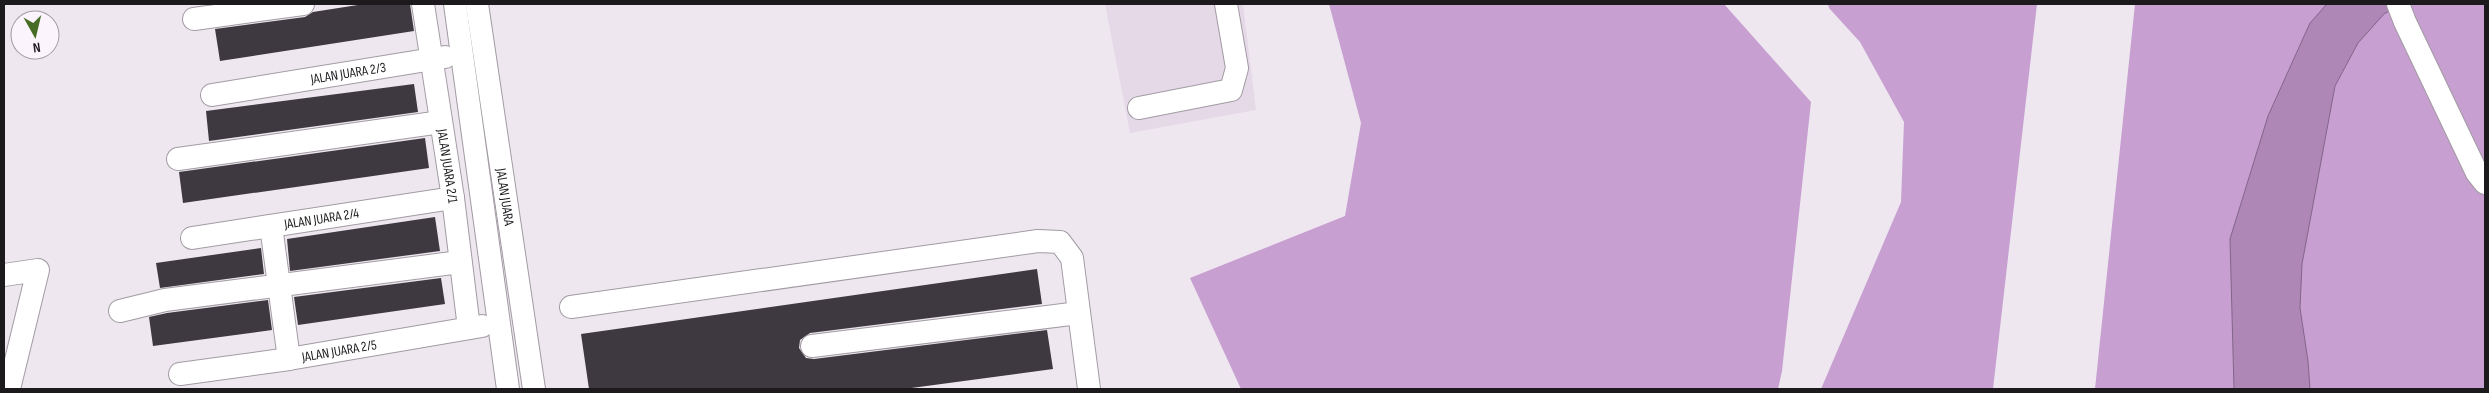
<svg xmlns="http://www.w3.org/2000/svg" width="2489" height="393" font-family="'Sofia Sans Condensed',sans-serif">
<rect width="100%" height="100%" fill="#eee7f0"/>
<path fill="#e5d9e8" d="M1105,4h138l13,106 -126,23z"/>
<path fill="#c79fd0" d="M1329,4h395l87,98 -29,269 -4,18h-537l-51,-111 155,-62 16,-93z
M1828,4h209l-44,385h-172l80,-187 3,-80 -44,-80 -31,-34z
M2135,4h350v385h-390z"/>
<path fill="#ae87b7" stroke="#826689" d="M2327,4h74l-17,10 -26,29 -23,43 -33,178 -2,44 8,53 2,28h-76l-4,-150 38,-123 42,-93z"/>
<path fill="#3e3940" d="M364,4h46l4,27 -194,30 -5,-32 90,-12 8,-5z
M414,84l4,28 -209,29 -3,-30z
M425,138l4,30 -246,35 -4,-31z
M435,217l5,34 -150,20 -3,-32z
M261,248l3,26 -104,14 -4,-25z
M1037,269l5,35 -232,29 -10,7 -1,8 7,10 8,1 233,-29 6,39 -149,20h-315l-8,-55z
M441,278l4,26 -147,21 -4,-28z
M268,300l4,30 -119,16 -4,-29 18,-4z"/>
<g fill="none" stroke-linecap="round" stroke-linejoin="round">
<g stroke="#a29ba3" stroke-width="24">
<g id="minor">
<path id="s1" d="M423,4l30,194 16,130"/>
<path d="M455,4l53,385"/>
<path id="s2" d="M477,4l57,385"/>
<path d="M2398,4l7,18 72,151 8,10"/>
<path d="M194,19l109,-15"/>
<path id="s3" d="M212,95l233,-38"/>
<path d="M1139,108l92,-18 6,-22 -11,-64"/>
<path d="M178,159l263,-37"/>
<path d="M271,226l18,133"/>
<path id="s4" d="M192,238l261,-40"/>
<path d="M4,275l34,-5 -29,119"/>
<path d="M571,307l467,-66 22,1 12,16 17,131"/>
<path d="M120,311l45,-11 295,-38"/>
<path d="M812,346l267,-33"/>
<path id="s5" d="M180,374l109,-15 193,-33"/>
</g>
</g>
<use href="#minor" stroke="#fff" stroke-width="22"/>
</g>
<g text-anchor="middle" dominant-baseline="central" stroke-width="5" stroke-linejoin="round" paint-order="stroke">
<g font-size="14" fill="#1d1a1e" stroke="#fbf4fd">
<text stroke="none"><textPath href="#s3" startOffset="138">JALAN JUARA 2/3</textPath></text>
<text stroke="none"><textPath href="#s1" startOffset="164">JALAN JUARA 2/1</textPath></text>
<text stroke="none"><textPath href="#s2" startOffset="195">JALAN JUARA</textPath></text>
<text stroke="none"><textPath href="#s4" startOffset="131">JALAN JUARA 2/4</textPath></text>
<text stroke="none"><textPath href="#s5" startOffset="161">JALAN JUARA 2/5</textPath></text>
</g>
</g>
<rect width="2489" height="393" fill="none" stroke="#1d1a1e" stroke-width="10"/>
<g transform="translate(35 35) rotate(172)"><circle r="24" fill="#fbf4fd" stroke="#a29da4"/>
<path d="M0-4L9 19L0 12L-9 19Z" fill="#476c25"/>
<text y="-8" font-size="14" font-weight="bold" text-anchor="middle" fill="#1d1a1e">N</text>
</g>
</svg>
